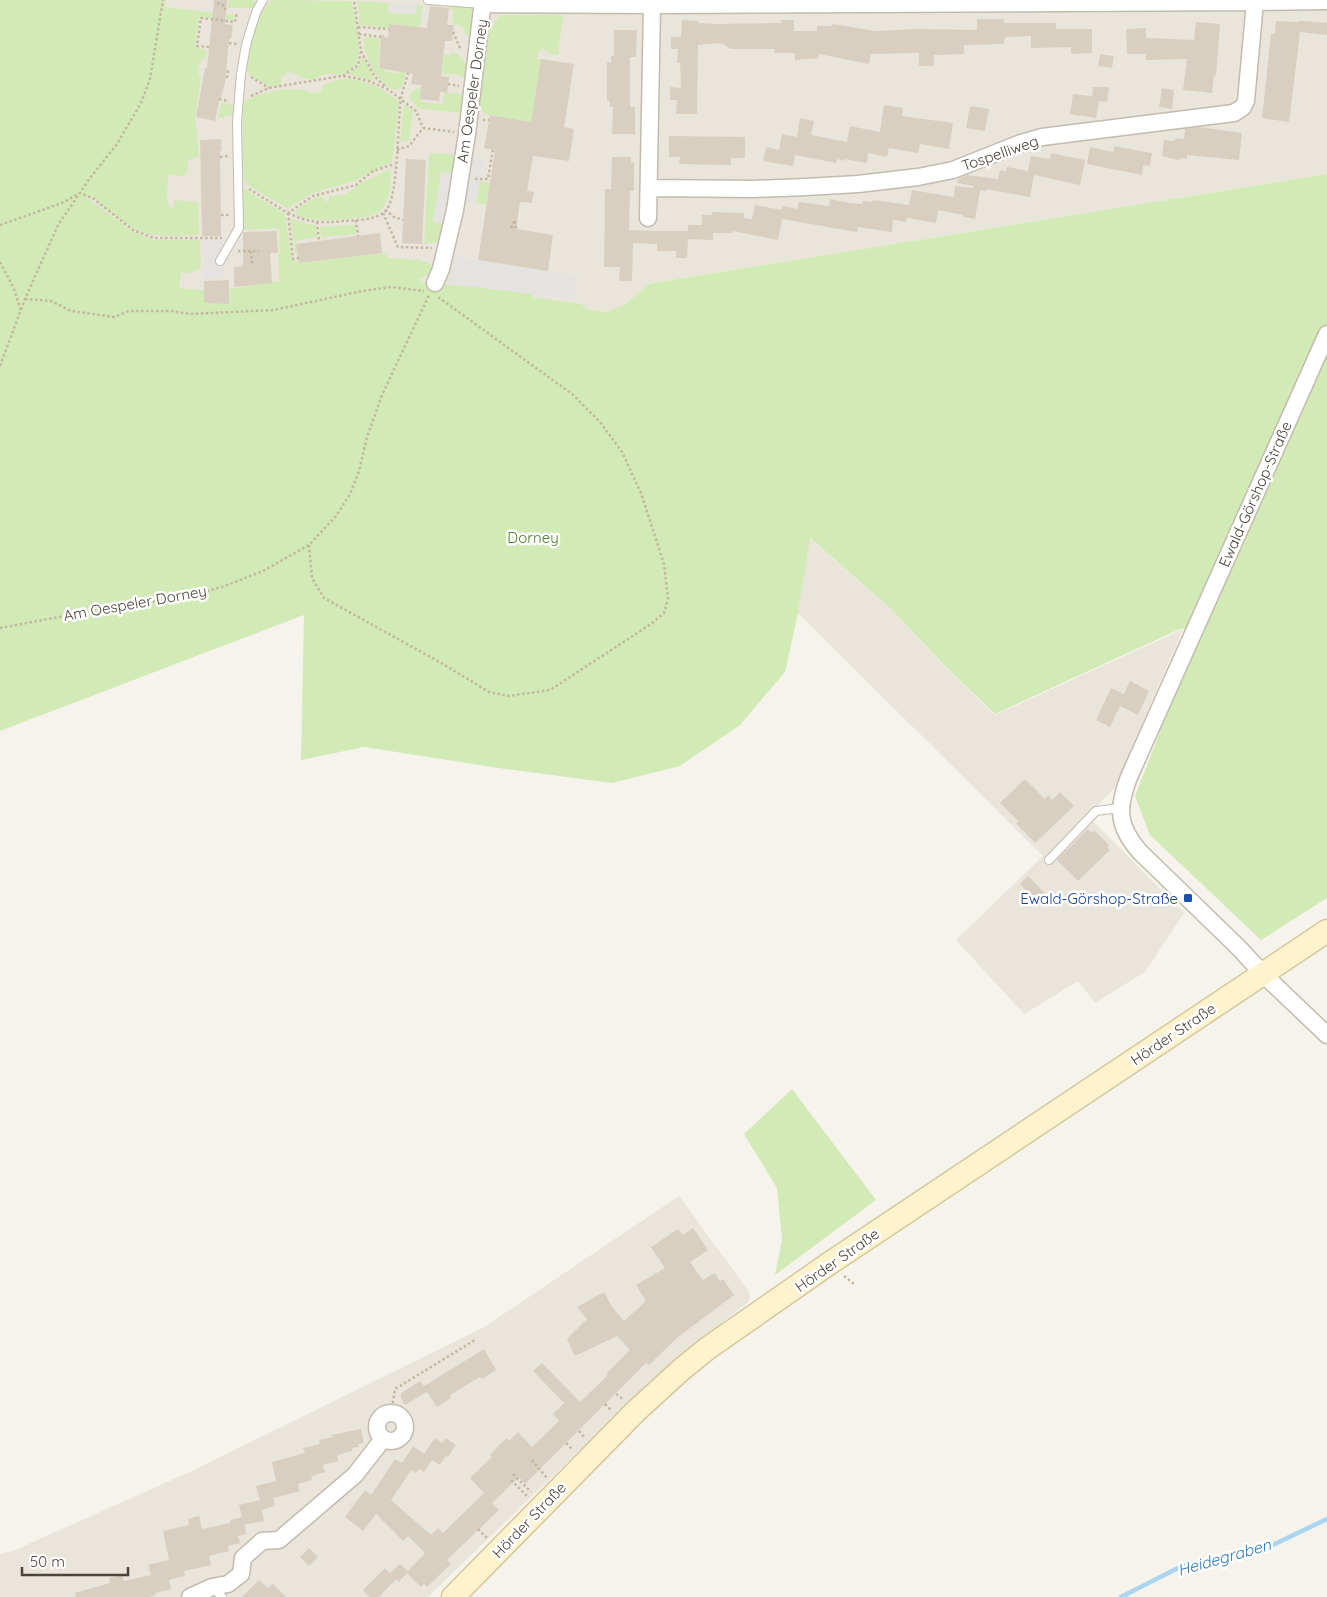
<svg xmlns="http://www.w3.org/2000/svg" width="1327" height="1597" font-family="Quicksand,sans-serif">
<rect width="100%" height="100%" fill="#f6f3ec"/>
<path fill="#eae5da" d="M165,0h1162v174l-650,105 -28,5 -25,21 -19,7 -73,-12 -269,6 -59,-1 -137,-87z
M809,538l81,70 57,61 48,46 188,-86 -68,158 -27,29 96,97 -39,59 -50,31 -17,-22 -54,33 -68,-74 87,-84 -245,-243z
M679,1196l71,97 -1,8 -94,76 -227,220h-428v-43l15,-4 179,-80 290,-143z"/>
<path fill="#d2eab5" d="M0,0h166l-1,7 70,8 -2,5 -34,-3 -4,30 11,3 -1,9 -4,1 -3,16 3,2 -6,39 4,39 -11,4v10l-2,1 -1,5 -17,-1 -1,27 2,5 5,1v-8l24,2 1,33c-17,0 -39,3 -56,-2 -18,-6 -34,-23 -49,-34l-6,-3 -2,1 46,34 22,9h46l1,27 -9,6 -11,-1 -2,16 25,2 25,14v-15c17,-1 31,-8 50,-7l-1,-28 2,-1 -1,-25 -35,2 -1,-42 42,26 7,47 7,-1 1,3 86,-10 2,5 31,2 21,8 -21,11 4,4 108,7 1,7 49,7 6,5 18,3 19,-7 25,-21 28,-5 650,-105v724l-66,42 -111,-105 -15,-39 62,-158 -15,-10 -187,86 -48,-46 -57,-60 -80,-70 -12,75 -13,59 -45,53 -60,41 -68,17 -113,-15 -135,-21 -63,13 3,-145 -304,116z
M229,0h24l3,3 -3,5h-25z
M272,0l80,1c2,15 13,52 2,65 -3,4 -8,6 -13,9 -14,-1 -15,-3 -28,5l-11,-2 -8,-5 -6,-1 -7,5v7c-12,7 -24,-5 -34,-11 3,-30 3,-50 25,-73z
M357,1l32,2v10l27,1 1,-9h5l-2,22 -31,-3v4l-29,-3z
M450,6l26,2 -4,29 -8,-3 1,-3 -3,-4v-1l-10,-2 2,-14 -4,-1z
M501,15h62l-5,40 -9,-1 -6,-6 -5,4 -1,7h4l-10,63 -41,-7 -6,-1 -4,-9 7,-72c6,-6 7,-12 14,-18z
M368,37l12,2 -2,29 7,1v3l15,1 1,-2h4c-1,9 0,19 -12,19 -19,-11 -28,-32 -30,-52z
M452,51c14,9 17,12 15,30 -4,-8 -17,-7 -25,-7l2,-20 7,1z
M363,56l12,25 -27,-6 11,-10z
M340,79c23,-1 41,8 59,22l-7,61 -40,20 -40,11 -24,16 -37,-22 -7,-7 -1,-21v-58c18,-8 38,-13 58,-11 9,1 9,5 19,2l4,-7z
M418,88l3,1v13l22,2 1,-10 2,-1 20,1 -4,19 -44,-5 -8,-9 1,-6z
M221,103l12,2 -1,10 -14,3z
M406,105l7,6 -4,29 -9,2 3,-34z
M429,153l29,2 -4,19 -13,-1 -8,49 13,2c-5,16 -5,19 -22,20z
M390,169c1,12 1,28 -7,38 -1,3 -6,7 -9,8 -13,4 -61,7 -74,2 -2,-1 -4,-3 -6,-4 8,-10 15,-10 24,-17l5,1 3,5 3,-2v-4l15,-1 21,-14z
M480,181l10,2 -4,22 -10,-2z
M290,218l16,6 10,1 1,12 -21,4 2,15 -2,1z
M355,225l1,9 -35,3 -1,-10z
M792,1089l84,111 -101,75 7,-35 -5,-52 -33,-54z"/>
<path fill="#e5e3e0" d="M389,3l28,2 -1,9 -28,-1z
M471,155l13,2 -8,48 -12,-2z
M441,172l13,2 -8,50 -13,-2z
M223,240l2,38 -21,1 -2,-38z
M452,256l126,20 -3,23 -126,-15z"/>
<g fill="none" stroke-linecap="round" stroke-linejoin="round">
<path stroke="#a9d4f2" stroke-width="4.5" d="M1121,1597l59,-30 35,-9 45,-7 67,-32"/>
</g>
<path fill="#d8cfc1" d="M214,0h13l-2,24 8,1 -2,14h-2l-4,44 -4,14h-1l-5,24 -19,-4 9,-49h2z
M430,6l19,2 -2,17h7l-2,16h-7l-4,35 8,1 -2,16 -7,-1 -1,9 -19,-2 1,-14 -10,-1 2,-10 -34,-6 2,-34 7,4 1,-14 38,4z
M977,19h27v4h52v6h36v24l-21,1v-7l-40,1v-12l-26,1 -1,7 -40,1v9l-30,1v11h-15v-13l-48,1 -2,10 -50,-10v4l-24,2v-7h-21l1,-4h-45l-8,-6 -24,2 -1,69h-21l1,-14h-7v-13l11,1 -1,-25h-3l1,-14h-7v-12h10l1,-17 16,1v2l18,1 65,-1v-3h13v11h23v-5h15l1,-2 43,7 42,-2 59,1z
M1276,21l22,1v-1h7l22,2v12l-27,-3 -11,90 -27,-4 9,-84h4z
M1196,22l24,2 -4,52 -2,-1 -2,18 -29,-3 4,-31 -41,1v-6h-19l-1,-25 20,-1v10h4l44,2z
M614,30h23l-1,27h-6v50h5v27h-23l1,-27h-3v-6h-3v-39h4v-6h3z
M1100,54l14,2 -2,12 -14,-2z
M541,59l33,5 -10,63 10,2 -5,32 -36,-5 -6,35 7,1 -2,11 -12,-1 -4,27 37,6 -5,36 -70,-11 17,-110 -11,-2 6,-33 41,7z
M1093,87h16l-2,15 -8,-1 -3,17 -26,-4 3,-20 19,2z
M1162,88l12,2 -2,19 -13,-2z
M884,105l19,3 -1,8 51,7 -4,26 -29,-5 -2,9 -29,-5 -2,9 -19,-4 -1,10 -23,-4v2l-7,-2 -1,4 -41,-8 -2,11 -30,-5 3,-14 13,3 3,-16 15,3 3,-19 14,3 -3,14 36,7 3,-16 30,6z
M970,106l19,3 -4,22 -19,-3z
M1199,127l43,6 -3,27 -52,-5v4l-6,-1 -3,2 -16,-4 2,-16 9,1 4,-3 7,1 1,-10z
M669,136l76,1v21h-14v7l-52,-1 1,-7h-11z
M221,139l1,12h-2l1,85h-19l-2,-96z
M1114,146l38,7 -2,13 -7,-1 -1,10 -55,-11 3,-17 23,5z
M1051,153l34,7 -5,25 -46,-10 -4,22 -44,-8v2l-6,-1 -5,29 -12,-2v-2l-25,-5 -2,13 -29,-5 -1,4 -13,-2 -1,12 -34,-5 -1,5 -75,-13 -4,21 -45,-9v2h-20v7l-25,-1 -1,19h-11v-7h-19v-7l-24,-1 -1,38h-13l1,-14h-16l1,-78h6l1,-32h19v6h3v28h-4l-1,39 28,1h31v-6h14v-10h10v-3l32,1v5l8,1 3,-14 27,5 1,-4 14,3 2,-7 30,4 1,-7 20,4 12,1 1,-3 9,1 1,-2 36,5 3,-15 42,7 1,-11 18,2 1,-2 -17,-3 1,-4 9,-4 31,4 2,-9 6,1 1,-4 21,4 3,-15 19,3z
M406,159l20,1 -4,84 -20,-1z
M277,231l1,22h-8l2,30 -38,4v-20l9,-1v-34z
M380,233l2,20 -83,10 -3,-19z
M229,280v24l-25,-1v-22z
M1130,681l19,10 -11,24 -18,-9 -10,21 -14,-7 15,-32 13,6z
M1025,779l20,20 3,-4 4,5 8,-8 14,14 -39,37 -19,-20 2,-2 -18,-18z
M1088,829l4,4 2,-3 15,15 -2,2 3,3 -32,31 -21,-21z
M1028,876l20,20 -8,8 -20,-20z
M693,1228l15,22 -18,12 13,18 9,-6v1l3,-2 5,8 3,-2 11,16 -56,42 -29,28 -3,-2 -121,121 -6,-7 -27,26 7,7 -52,50 4,4 -24,23 -3,-3 -3,3 -14,-14 -8,9 -7,-7 4,4 -17,18h-9l-7,-7 22,-22 5,5 10,-9 8,7 17,-18 -17,-17 -5,5 -27,-27 -13,17 -18,-14 20,-27 6,5 24,-36 7,4 11,-17 11,8 11,-16 7,5 4,-5 10,7 -8,12 -2,-1 -6,9 -8,-5 -8,12 -5,-3 -3,4 -5,-3 -20,30 40,35 7,-7 5,5 41,-40 -14,-15 22,-21 -2,-2 8,-9 9,-8 2,3 9,-9 14,15 27,-26 -6,-7 11,-11 -31,-32 9,-8 38,39 28,-27 -2,-1 24,-24 -13,-14 -42,20 -8,-17 20,-20 -10,-12 27,-15 8,15 12,14 22,-20 -10,-16 29,-17 -14,-21 27,-18 5,6z
M484,1349l12,21 -14,9 -2,-2 -30,18 1,3 -14,9 -10,-15 -22,13 -4,-7v-5l19,-12 4,5z
M361,1429l3,14 -6,1 1,3 -7,1v3l-15,4 1,6 -15,4 2,7 -14,4 1,4 -14,4 2,7 -27,7 2,8 -13,4 2,11 -20,4v-2l2,11 -8,2 2,7 -12,3 1,5 -20,5 2,9 -27,6 1,5 -16,4 2,9 -16,4 1,2 -7,2h-73l-1,-4 35,-10 -1,-5 13,-3 2,6 27,-6 -3,-10 21,-5 -6,-29 26,-6 -1,-6 11,-3 3,13 28,-6v-3l12,-3 -3,-12 21,-5 -4,-14 20,-5 -4,-19 33,-9 -2,-5 17,-4 -1,-4 14,-3 -1,-2z
M309,1548l9,9 -9,9 -9,-9z
M259,1580l9,8 5,-4 13,13h-44z"/>
<g fill="none" stroke-linecap="round" stroke-linejoin="round">
<g stroke="#c2bbae" stroke-width="10">
<path id="lane" d="M428,0l55,4
M220,261l19,-33 -2,-106 4,-48 5,-29 6,-20 5,-15 6,-10
M1049,860l47,-49 24,-3
M212,1587l10,10"/>
</g>
<g stroke="#c2bbae" stroke-width="19">
<path id="street" d="M483,4l169,1 603,-3 72,-1
M649,188l104,1 53,-2 52,-3 60,-7 35,-7 68,-27 21,-6 192,-24 9,-6 3,-6 9,-99
M648,218l4,-213
M435,283l6,-14 14,-59 12,-76 16,-134
M1327,334l-198,443c-12,31 -12,49 11,75l98,95 25,27 64,61
M377 1427a14 14 0 1 1 28 0a14 14 0 1 1-28 0Z
M190,1597l22,-10 16,-3 13,-10 2,-16 19,-17 17,-1 76,-65 28,-36"/>
</g>
<g stroke="#d6c79b" stroke-width="25">
<path id="secondary" d="M453,1597l183,-186 46,-42 26,-21 122,-85 497,-332"/>
</g>
<path stroke="#c4b79f" stroke-width="2.5" stroke-dasharray="2.5 2.5" stroke-linecap="butt" d="M217,3l8,3v4
M358,27l31,2
M453,32l8,18
M359,34l22,3
M229,43l8,1
M209,47l-12,-1 4,-28 34,4 2,-10
M361,51l14,26 11,10
M343,76l15,-11 3,-14 -7,-51
M226,77h1l1,-6 2,1
M251,77l18,11
M448,84l11,2
M251,96l18,-8 72,-12 14,2 14,3 20,9 27,21 7,17
M219,99l10,2
M483,120h6
M423,128l31,4
M397,150l12,-4 14,-18
M220,157l8,-1
M475,179h13l5,-30
M249,189l39,24 25,-17 43,-11 17,-14 22,-7
M385,210l9,7 9,3
M288,213c20,10 34,10 56,8 13,-1 34,0 43,-12 12,-18 10,-85 14,-110 1,-8 5,-17 7,-26
M288,213l5,46 6,-1
M383,213l15,34 34,1
M221,215h9
M356,220l2,16
M515,221l1,8
M317,222l2,19
M0,225l62,-22 18,-10 14,6 39,31 21,8h68
M511,228l4,-8
M238,251h21
M251,251l1,13
M0,262l14,27 7,22
M25,299l26,2 20,10 43,6 15,-6h42l19,3 84,-4 88,-19 29,-4 33,4
M0,366l25,-67 33,-74 32,-47 27,-34 24,-41 9,-24 13,-79
M309,545l3,33 12,20 119,66 46,28 20,4 41,-6 101,-66 13,-11 4,-14 -4,-35 -23,-71 -19,-41 -22,-30 -28,-28 -134,-97
M0,628l96,-18 94,-14 35,-10 38,-15 46,-26 27,-29 14,-22 9,-23 8,-34 15,-42 47,-100
M844,1276l10,8
M616,1394l7,5
M605,1404l7,7
M391,1413l4,-24 80,-49
M579,1431l5,6
M566,1443l6,6
M532,1460l15,18
M513,1474l18,18
M511,1480l17,17
M478,1529l9,9"/>
<use href="#lane" stroke="#fff" stroke-width="8"/>
<use href="#street" stroke="#fff" stroke-width="16"/>
<use href="#secondary" stroke="#fff3cd" stroke-width="22"/>
</g>
<rect fill="#1a4fb4" stroke="#fff" stroke-width="2" x="1183" y="893" width="10" height="10" rx="2.5"/>
<g text-anchor="middle" dominant-baseline="central" stroke-width="5" stroke-linejoin="round" paint-order="stroke">
<g font-size="15" fill="#4b4439" stroke="#fff">
<text transform="translate(472 91) rotate(-82)">Am Oespeler Dorney</text>
<text transform="translate(1000 153) rotate(-19)">Tospelliweg</text>
<text transform="translate(1255 494) rotate(-66)">Ewald-Görshop-Straße</text>
<text transform="translate(135 603) rotate(-10)">Am Oespeler Dorney</text>
<text transform="translate(1173 1034) rotate(-34)">Hörder Straße</text>
<text transform="translate(837 1260) rotate(-35)">Hörder Straße</text>
<text transform="translate(529 1520) rotate(-46)">Hörder Straße</text>
</g>
<g font-size="15" fill="#4a7f2a" stroke="#fff">
<text x="533" y="537">Dorney</text>
</g>
<g font-size="15" fill="#164399" stroke="#fff" text-anchor="end">
<text x="1178" y="898">Ewald-Görshop-Straße</text>
</g>
<g font-size="16" font-style="italic" fill="#2e7ab2" stroke="#fff">
<text transform="translate(1224 1557) rotate(-16)">Heidegraben</text>
</g>
</g>
<path d="M22 1567v8h106v-8" fill="none" stroke="#4b4439" stroke-width="2.5"/>
<text x="30" y="1567" font-size="15" fill="#4b4439" stroke="#ffffff" stroke-width="4" paint-order="stroke">50 m</text>
</svg>
